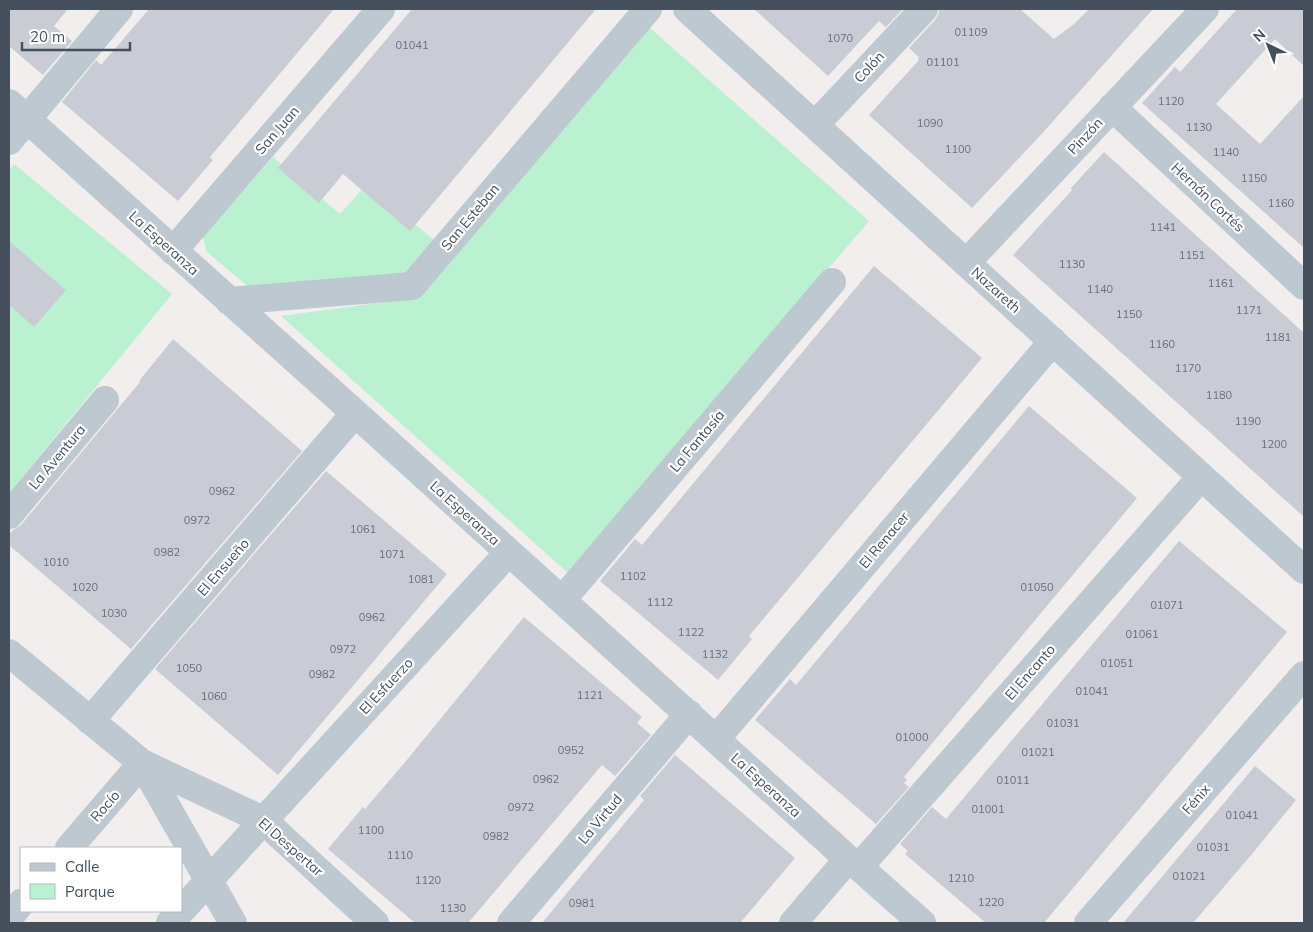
<svg xmlns="http://www.w3.org/2000/svg" width="1313" height="932" font-family="Mulish,sans-serif">
<rect width="100%" height="100%" fill="#f1eeed"/>
<path fill="#baf1d1" d="M650,28l219,193 -301,352 -287,-257 135,-18z
M273,157l67,57 26,-29 72,58 -35,35 -150,13 -47,-40 -3,-14z
M14,164l158,130 -163,199v-323z"/>
<path fill="#c9ccd4" d="M9,9h59l-14,17 18,15 -29,34 -34,-29z
M149,9h185l-124,148 3,3 -35,41 -116,-99 34,-42 5,5z
M412,9h184l-186,222 -67,-57 -24,29 -41,-35z
M754,9h149l-17,18 -7,-6 -51,55z
M939,9h81l34,30 20,-15 15,-15h64l-115,129 -66,70 -103,-93 50,-55 -1,-1 1,-2 -10,-9 26,-28 4,-7z
M1237,9h67v57l-29,-27 -59,65 44,40 44,-48v152l-162,-145 33,-36 5,5z
M1104,152l200,181v184l-291,-262 59,-65 -1,-2z
M9,241l57,49 -32,37 -25,-22z
M874,266l108,92 -233,278 3,3 -34,41 -118,-99 35,-42 7,6z
M173,339l129,112 -171,198 -122,-104v-10l4,-5 8,-5 119,-143 -1,-1z
M1029,406l108,92 -233,279 3,3 -3,3 5,4 -33,37 -121,-104 35,-41 6,6z
M326,471l121,103 -169,201 -123,-106z
M1179,541l108,91 -243,291h-58l-81,-69 3,-3 -8,-7 32,-37 14,12z
M524,617l118,100 -5,6 14,12 -36,41 -13,-11 -134,158h-53l-87,-74 35,-42 2,2 41,-48z
M675,755l120,103 -55,65h-198l102,-123 -4,-4z
M1255,766l41,34 -44,54 -59,69h-70z"/>
<g fill="none" stroke-linecap="round" stroke-linejoin="round">
<path stroke="#bdc8d1" stroke-width="28" d="M687,9l617,561
M9,103l346,310 493,446 11,8 63,56
M1112,107l192,179
M815,125l109,-116
M9,141l110,-132
M173,251l208,-242
M966,263l239,-254
M229,301l183,-15 236,-277
M9,515l96,-115
M562,600l270,-318
M9,653l133,110 91,160
M90,721l265,-308
M716,739l337,-398
M142,763l121,57 112,103
M69,848l73,-85
M859,867l342,-390
M9,918l12,-15
M170,923l338,-370
M511,923l178,-209
M793,923l55,-64
M1088,923l216,-248"/>
</g>
<g text-anchor="middle" dominant-baseline="central" stroke-width="4.5" stroke-linejoin="round" paint-order="stroke">
<g font-size="11" fill="#666f7a">
<text x="971" y="32">01109</text>
<text x="840" y="38">1070</text>
<text x="412" y="45">01041</text>
<text x="943" y="62">01101</text>
<text x="1171" y="101">1120</text>
<text x="930" y="123">1090</text>
<text x="1199" y="127">1130</text>
<text x="958" y="149">1100</text>
<text x="1226" y="152">1140</text>
<text x="1254" y="178">1150</text>
<text x="1281" y="203">1160</text>
<text x="1163" y="227">1141</text>
<text x="1192" y="255">1151</text>
<text x="1072" y="264">1130</text>
<text x="1221" y="283">1161</text>
<text x="1100" y="289">1140</text>
<text x="1249" y="310">1171</text>
<text x="1129" y="314">1150</text>
<text x="1278" y="337">1181</text>
<text x="1162" y="344">1160</text>
<text x="1188" y="368">1170</text>
<text x="1219" y="395">1180</text>
<text x="1248" y="421">1190</text>
<text x="1274" y="444">1200</text>
<text x="222" y="491">0962</text>
<text x="197" y="520">0972</text>
<text x="363" y="529">1061</text>
<text x="167" y="552">0982</text>
<text x="392" y="554">1071</text>
<text x="56" y="562">1010</text>
<text x="633" y="576">1102</text>
<text x="421" y="579">1081</text>
<text x="85" y="587">1020</text>
<text x="1037" y="587">01050</text>
<text x="660" y="602">1112</text>
<text x="1167" y="605">01071</text>
<text x="114" y="613">1030</text>
<text x="372" y="617">0962</text>
<text x="691" y="632">1122</text>
<text x="1142" y="634">01061</text>
<text x="343" y="649">0972</text>
<text x="715" y="654">1132</text>
<text x="1117" y="663">01051</text>
<text x="189" y="668">1050</text>
<text x="322" y="674">0982</text>
<text x="1092" y="691">01041</text>
<text x="590" y="695">1121</text>
<text x="214" y="696">1060</text>
<text x="1063" y="723">01031</text>
<text x="912" y="737">01000</text>
<text x="571" y="750">0952</text>
<text x="1038" y="752">01021</text>
<text x="546" y="779">0962</text>
<text x="1013" y="780">01011</text>
<text x="521" y="807">0972</text>
<text x="988" y="809">01001</text>
<text x="1242" y="815">01041</text>
<text x="371" y="830">1100</text>
<text x="496" y="836">0982</text>
<text x="1213" y="847">01031</text>
<text x="400" y="855">1110</text>
<text x="1189" y="876">01021</text>
<text x="961" y="878">1210</text>
<text x="428" y="880">1120</text>
<text x="991" y="902">1220</text>
<text x="582" y="903">0981</text>
<text x="453" y="908">1130</text>
</g>
<g font-size="14" fill="#45505c" stroke="#fff">
<text transform="translate(869 67) rotate(-47)">Colón</text>
<text transform="translate(277 130) rotate(-49)">San Juan</text>
<text transform="translate(1085 136) rotate(-47)">Pinzón</text>
<text transform="translate(1208 197) rotate(43)">Hernán Cortés</text>
<text transform="translate(470 217) rotate(-50)">San Esteban</text>
<text transform="translate(164 243) rotate(42)">La Esperanza</text>
<text transform="translate(996 290) rotate(42)">Nazareth</text>
<text transform="translate(697 441) rotate(-50)">La Fantasía</text>
<text transform="translate(57 457) rotate(-50)">La Aventura</text>
<text transform="translate(465 513) rotate(42)">La Esperanza</text>
<text transform="translate(884 540) rotate(-50)">El Renacer</text>
<text transform="translate(223 567) rotate(-49)">El Ensueño</text>
<text transform="translate(1030 672) rotate(-49)">El Encanto</text>
<text transform="translate(386 686) rotate(-47)">El Esfuerzo</text>
<text transform="translate(766 785) rotate(42)">La Esperanza</text>
<text transform="translate(1196 799) rotate(-49)">Fénix</text>
<text transform="translate(105 806) rotate(-49)">Rocío</text>
<text transform="translate(600 819) rotate(-50)">La Virtud</text>
<text transform="translate(291 847) rotate(41)">El Despertar</text>
</g>
</g>
<rect width="1313" height="932" fill="none" stroke="#45505c" stroke-width="20"/>
<rect x="20" y="847" width="162" height="65" fill="#ffffff" stroke="#b5b9be"/>
<rect x="30" y="863" width="25" height="8" fill="#bdc8d1" stroke="#b5b9be"/>
<text x="65" y="872" font-size="15" fill="#45505c">Calle</text>
<rect x="30" y="884" width="25" height="15" fill="#baf1d1" stroke="#b5b9be"/>
<text x="65" y="897" font-size="15" fill="#45505c">Parque</text>
<g transform="translate(1268 45) rotate(317)" stroke="#ffffff" stroke-width="4" paint-order="stroke">
<path d="M0-4L9 19L0 12L-9 19Z" fill="#45505c"/>
<text y="-8" font-size="14" font-weight="bold" text-anchor="middle" fill="#45505c">N</text>
</g>
<path d="M22 42v8h108v-8" fill="none" stroke="#45505c" stroke-width="2.5"/>
<text x="30" y="42" font-size="15" fill="#45505c" stroke="#ffffff" stroke-width="4" paint-order="stroke">20 m</text>
</svg>
